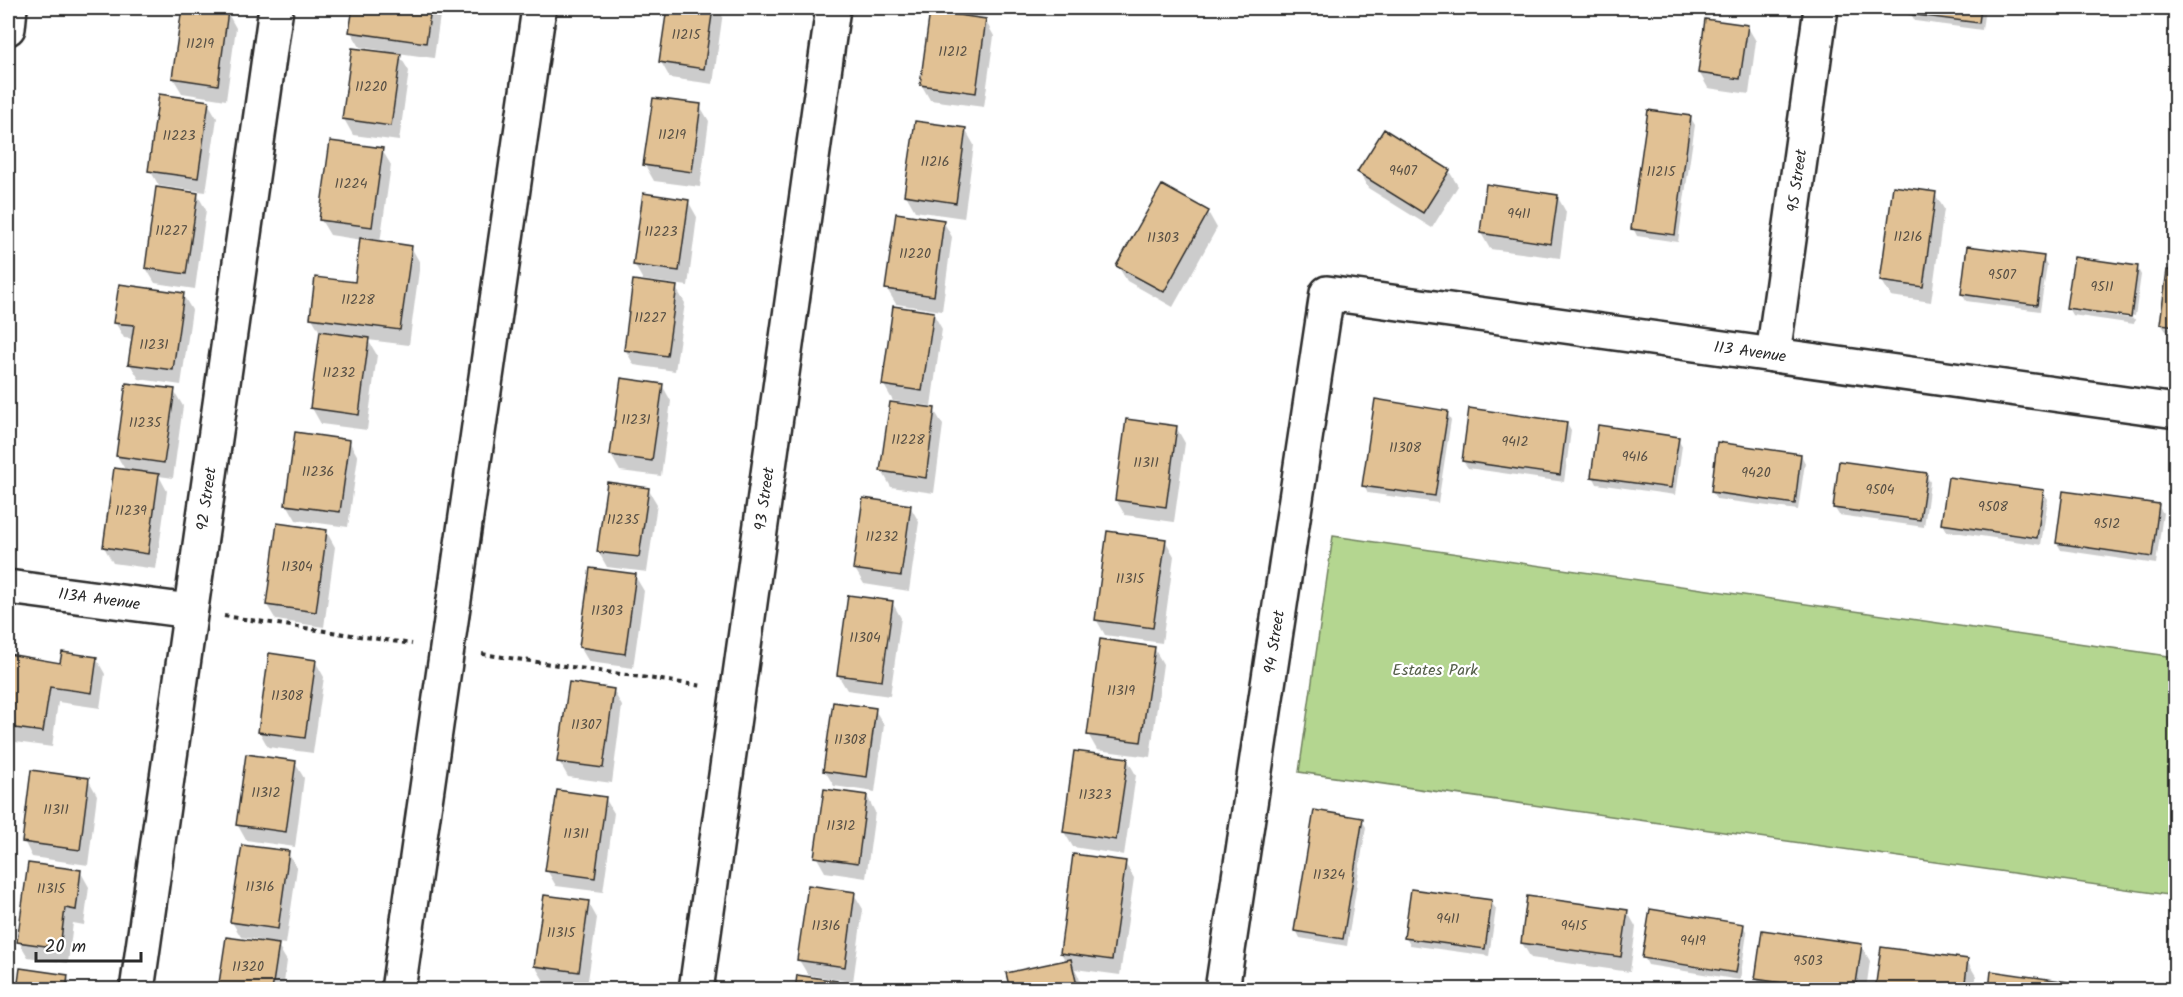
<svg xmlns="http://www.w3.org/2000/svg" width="2183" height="997" font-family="Kalam,sans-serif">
<rect width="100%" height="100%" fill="#fff"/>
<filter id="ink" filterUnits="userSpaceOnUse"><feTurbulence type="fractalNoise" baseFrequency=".0167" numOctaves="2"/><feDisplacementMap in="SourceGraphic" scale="12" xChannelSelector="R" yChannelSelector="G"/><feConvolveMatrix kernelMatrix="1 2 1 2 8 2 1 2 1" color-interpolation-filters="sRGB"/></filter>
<g filter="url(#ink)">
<path fill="#b4d690" stroke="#70805e" stroke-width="1.5" d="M1333,536l842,121v239l-876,-124z"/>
<path fill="#0003" d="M183,8l44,4 9,16 -10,72 -44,-7 -9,-15z
M355,8h86l-7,50 -36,-5 11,18 -10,70 -46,-6 -9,-16 42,-68 -26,-4 -9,-15z
M669,8h51l3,4 -10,72 -43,-6 -9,-16z
M1912,8h73l-3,22 -67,-9 -4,-7z
M985,20l9,16 -10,71 -54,-7 -9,-16z
M1747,26l9,15 -7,53 -41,-6 -9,-16z
M208,103l9,15 -11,74 -47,-6 -9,-16z
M700,106l9,15 -9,66 -46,-6 -9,-16z
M1690,117l5,8 -17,117 -41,-6 -4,-8z
M965,129l9,16 -10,73 -49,-7 -9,-16z
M382,150l9,15 -11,78 31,4 9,16 -11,82 -41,-5 9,15 -10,75 -46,-6 -9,-16 9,-74 -9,-16 44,-35 6,-43 -32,-5 -9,-15z
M1449,171l9,15 -26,42 -64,-40 -9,-16z
M197,194l9,16 -11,79 -40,-6 -9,-15z
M1935,194l9,15 -13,93 -40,-6 -9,-15z
M1557,196l9,16 -6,46 -70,-9 -9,-16z
M688,201l9,16 -9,69 -45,-6 -9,-16z
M1208,212l9,16 -44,79 -46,-26 -9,-15z
M943,221l9,16 -10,74 -46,-7 -9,-15z
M2043,258l4,7 -7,46 -74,-10 -4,-7z
M2137,267l4,8 -6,41 -64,-9v3l64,9 -1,5 -62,-9 -4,-7z
M676,288l9,15 -10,68 -41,-6 -9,-16z
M183,295l9,15 -11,75 -42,-6 -9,-15 3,-25 -9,-1 -9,-16z
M933,313l9,16 -11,77 -38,-5 -9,-16z
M2164,323v3l12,2v5l-10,-2 -5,-7z
M662,385l9,16 -10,75 -41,-5 -9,-16z
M174,391l9,15 -10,72 -14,-2 8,15 -11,78 -43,-6 -9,-16 22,-76 -9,-15z
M934,410l9,15 -9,68 -43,-6 -9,-16z
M1447,412l4,8 -13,83 -70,-10 -4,-8z
M1567,424l4,7 -7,51 -96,-14 -5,-7z
M1176,427l9,16 -11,79 -49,-7 -9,-15z
M1678,438l4,8 -7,49 -78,-11 -4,-8z
M349,441l9,16 -10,70 -52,-7 -9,-16z
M1801,455l4,8 -7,47 -82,-11 -4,-8z
M1926,474l4,8 -6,45 -85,-12 -5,-8z
M648,489l9,15 -10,68 -40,-5 -9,-16z
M2043,492l5,7 -7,46 -94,-14 -4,-7z
M910,506l9,16 -10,69 -45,-7 -9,-15z
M2158,506l5,7 -7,51 -95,-14 -4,-7z
M326,531l9,16 -11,80 -48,-7 -9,-15z
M1165,540l9,16 -12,87 -57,-8 -9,-16z
M635,576l9,15 -11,77 -44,-6 -9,-15z
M892,602l9,16 -11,78 -43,-6 -9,-15z
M1154,648l9,16 -13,93 -53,-7 -9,-16z
M8,656l53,8 35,-6 9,16 -5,34 -42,-6 -6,45 -44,-6z
M315,661l9,16 -11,76 -45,-6 -9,-16z
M613,690l9,16 -10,77 -44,-6 -9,-16z
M875,710l9,15 -9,67 -41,-6 -9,-15z
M1127,759l9,16 -12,80 -51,-8 -9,-15z
M295,763l9,15 -9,69 -49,-7 -9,-16z
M88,779l9,16 -9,70 -56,-8 -8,-16z
M867,796l8,16 -9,66 -41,-6 -9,-16z
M605,798l9,15 -11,79 -47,-6 -9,-16z
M1362,820l4,7 -19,119 -47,-8 -4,-8z
M288,853l9,15 -11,76 -10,-1 11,18 -4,29h-64l41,-47v-3l-19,-3 -9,-15z
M1125,863l9,15 -14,97 -45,-6 4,8 3,13h-71l55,-28 -5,-9z
M80,871l9,16 -5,38 -11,-2 -5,40 -40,-6 -9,-15z
M854,894l9,15 -10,73 -45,-7 -9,-15z
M588,902l9,16 -10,69 -43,-6 -9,-15z
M1491,902l5,7 -7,47 -79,-11 -4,-7z
M1627,911l9,16 -6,45 -99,-14 -9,-15z
M1743,925l4,8 -7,47 -92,-15 -4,-8z
M1861,945l9,16 -4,29h-103l-6,-11z
M1967,961l9,15 -1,14h-98z
M67,976l8,14h-56z"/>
<path fill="#e1c194" stroke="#2b2b2b" stroke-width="1.5" d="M182,8h24l22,3 -10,74 -46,-7z
M353,8h78l-5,35 -77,-11z
M667,8h46l-9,61 -45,-7z
M1910,8h71l-2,15 -70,-9z
M930,11l56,8 -10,74 -56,-8z
M1705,19l43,6 -8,54 -42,-6z
M352,48l49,6 -10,72 -49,-7z
M159,94l50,7 -11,77 -50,-7z
M653,98l48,6 -9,68 -49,-7z
M1648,110l43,6 -16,119 -44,-6z
M915,121l51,7 -10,75 -52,-8z
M1384,129l66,41 -27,43 -66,-41z
M330,141l53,7 -11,79 -53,-7z
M1486,184l72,11 -7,49 -71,-11z
M1162,185l47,26 -45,81 -48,-26z
M1893,186l43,6 -13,95 -43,-6z
M156,187l42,6 -12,81 -41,-6z
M643,193l46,7 -10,71 -46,-6z
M896,213l48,7 -10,76 -49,-7z
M360,238l52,8 -12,84 -90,-12 5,-41 40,5z
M1967,246l77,10 -7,49 -76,-11z
M2074,257l64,9 -7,51 -65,-9z
M2167,270l9,1v55l-16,-2z
M633,280l44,6 -10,70 -43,-6z
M119,284l65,9 -11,77 -45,-6 6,-39 -21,-2z
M893,306l41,6 -12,79 -40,-6z
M320,331l49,7 -10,77 -49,-7z
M621,378l42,6 -11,77 -42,-6z
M126,383l49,6 -11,74 -48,-7z
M1375,399l73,12 -13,85 -73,-10z
M890,402l45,6 -9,70 -46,-7z
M1469,408l98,14 -7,53 -98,-14z
M1126,419l51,7 -11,81 -51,-7z
M1598,425l81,12 -8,51 -80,-11z
M295,432l55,8 -10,72 -55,-7z
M1717,442l84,12 -6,50 -84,-12z
M1839,461l88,12 -7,47 -87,-12z
M114,468l45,6 -11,80 -45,-7z
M1948,477l96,13 -7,48 -96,-14z
M607,482l42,6 -10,69 -42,-5z
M2063,491l96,13 -7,53 -96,-14z
M863,498l48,7 -10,71 -48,-7z
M277,523l50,7 -11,82 -50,-7z
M1107,531l59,8 -13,89 -58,-8z
M590,568l46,6 -11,80 -46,-7z
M848,595l45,6 -11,80 -45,-6z
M1100,639l55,8 -14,95 -54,-7z
M62,652l35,5 -5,36 -42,-6 -7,45 -35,-5v-73l52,9z
M269,653l47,7 -11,78 -47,-6z
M569,682l45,7 -11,79 -46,-6z
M833,702l43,6 -9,69 -44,-6z
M1074,751l54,7 -12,82 -53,-8z
M246,754l50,7 -10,71 -50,-7z
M31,770l58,8 -9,72 -58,-8z
M824,789l43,6 -9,68 -44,-6z
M557,790l49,7 -11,81 -50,-7z
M1314,810l49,8 -20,121 -49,-8z
M242,845l47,6 -11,78 -48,-7z
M1073,854l53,7 -14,99 -52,-7z
M28,863l53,7 -5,40 -11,-2 -5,40 -43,-6z
M808,885l47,7 -10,75 -48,-7z
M1411,889l81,11 -7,49 -81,-11z
M544,895l45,6 -10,71 -45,-6z
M1527,896l101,14 -7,47 -100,-14z
M1650,909l94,15 -8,49 -94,-15z
M1762,930l100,14 -7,46h-24l-76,-11z
M226,937l53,7 -7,46h-54z
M1881,947l87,12 -4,31h-89z
M1071,959l7,31h-68l-4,-17z
M20,968l48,7 -2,15h-49z
M1991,971l105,15v4h-107z
M797,975l40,6 -1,9h-41z
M529,982l40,6v2h-42z"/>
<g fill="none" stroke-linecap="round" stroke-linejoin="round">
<g stroke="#2b2b2b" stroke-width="38">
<g id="minor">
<path d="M8,28l2,-20"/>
<path id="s1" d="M1773,355l48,-347"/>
<path id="s2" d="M8,587l182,24"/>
<path id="s3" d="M137,990l139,-982"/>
<path d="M398,990l141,-982"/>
<path id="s4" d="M696,990l137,-982"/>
<path id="s5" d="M1222,990l105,-697 849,118"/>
</g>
</g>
<path stroke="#2b2b2b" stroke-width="4" stroke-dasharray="4.5 4.5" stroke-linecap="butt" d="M224,616l188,28
M482,654l221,32"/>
<use href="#minor" stroke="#fff" stroke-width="33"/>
</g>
</g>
<g text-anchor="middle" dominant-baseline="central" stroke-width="4.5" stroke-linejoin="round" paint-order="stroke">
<g font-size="14" fill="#585045">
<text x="686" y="35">11215</text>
<text x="200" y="44">11219</text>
<text x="953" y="52">11212</text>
<text x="371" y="87">11220</text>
<text x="672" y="135">11219</text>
<text x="179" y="136">11223</text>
<text x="935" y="162">11216</text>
<text x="1403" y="171">9407</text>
<text x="1661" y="172">11215</text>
<text x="351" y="184">11224</text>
<text x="1519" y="214">9411</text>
<text x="171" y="231">11227</text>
<text x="661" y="232">11223</text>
<text x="1908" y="237">11216</text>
<text x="1163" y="238">11303</text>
<text x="915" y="254">11220</text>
<text x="2002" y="275">9507</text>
<text x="2102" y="287">9511</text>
<text x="358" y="300">11228</text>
<text x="650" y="318">11227</text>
<text x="154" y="345">11231</text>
<text x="339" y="373">11232</text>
<text x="636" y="420">11231</text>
<text x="145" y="423">11235</text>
<text x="908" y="440">11228</text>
<text x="1515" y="442">9412</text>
<text x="1405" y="448">11308</text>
<text x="1635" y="457">9416</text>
<text x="1146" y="463">11311</text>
<text x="318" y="472">11236</text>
<text x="1756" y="473">9420</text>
<text x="1880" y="490">9504</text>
<text x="1993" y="507">9508</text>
<text x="131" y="511">11239</text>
<text x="623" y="520">11235</text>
<text x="2107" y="524">9512</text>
<text x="882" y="537">11232</text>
<text x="297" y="567">11304</text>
<text x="1130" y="579">11315</text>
<text x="607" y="611">11303</text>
<text x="865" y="638">11304</text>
<text x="1121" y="691">11319</text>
<text x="287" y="696">11308</text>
<text x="586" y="725">11307</text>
<text x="850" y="740">11308</text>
<text x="266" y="793">11312</text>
<text x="1095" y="795">11323</text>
<text x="56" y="810">11311</text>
<text x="841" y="826">11312</text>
<text x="576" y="834">11311</text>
<text x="1329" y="875">11324</text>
<text x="260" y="887">11316</text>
<text x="51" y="889">11315</text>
<text x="1448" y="919">9411</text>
<text x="826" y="926">11316</text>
<text x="1574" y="926">9415</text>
<text x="561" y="933">11315</text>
<text x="1693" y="941">9419</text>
<text x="1808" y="961">9503</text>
<text x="248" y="967">11320</text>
</g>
<g font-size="16" fill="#2b2b2b" stroke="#fff">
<text stroke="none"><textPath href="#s1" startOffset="176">95 Street</textPath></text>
<text stroke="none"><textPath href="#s5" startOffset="1132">113 Avenue</textPath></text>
<text stroke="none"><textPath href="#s3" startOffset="496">92 Street</textPath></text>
<text stroke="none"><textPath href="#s4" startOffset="496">93 Street</textPath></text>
<text stroke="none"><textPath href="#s2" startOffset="92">113A Avenue</textPath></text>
<text stroke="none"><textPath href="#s5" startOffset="352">94 Street</textPath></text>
</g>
<g font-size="16" fill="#545e49" stroke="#fff">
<text x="1435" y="670">Estates Park</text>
</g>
</g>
<rect width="2183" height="997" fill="none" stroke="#fff" stroke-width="30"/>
<rect x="15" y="15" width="2153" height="967" fill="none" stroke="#2b2b2b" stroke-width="2" filter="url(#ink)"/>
<path d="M36 952v9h105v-9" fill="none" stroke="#2b2b2b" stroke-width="3"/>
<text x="45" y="952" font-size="18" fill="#2b2b2b" stroke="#ffffff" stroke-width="4.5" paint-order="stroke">20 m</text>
</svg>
